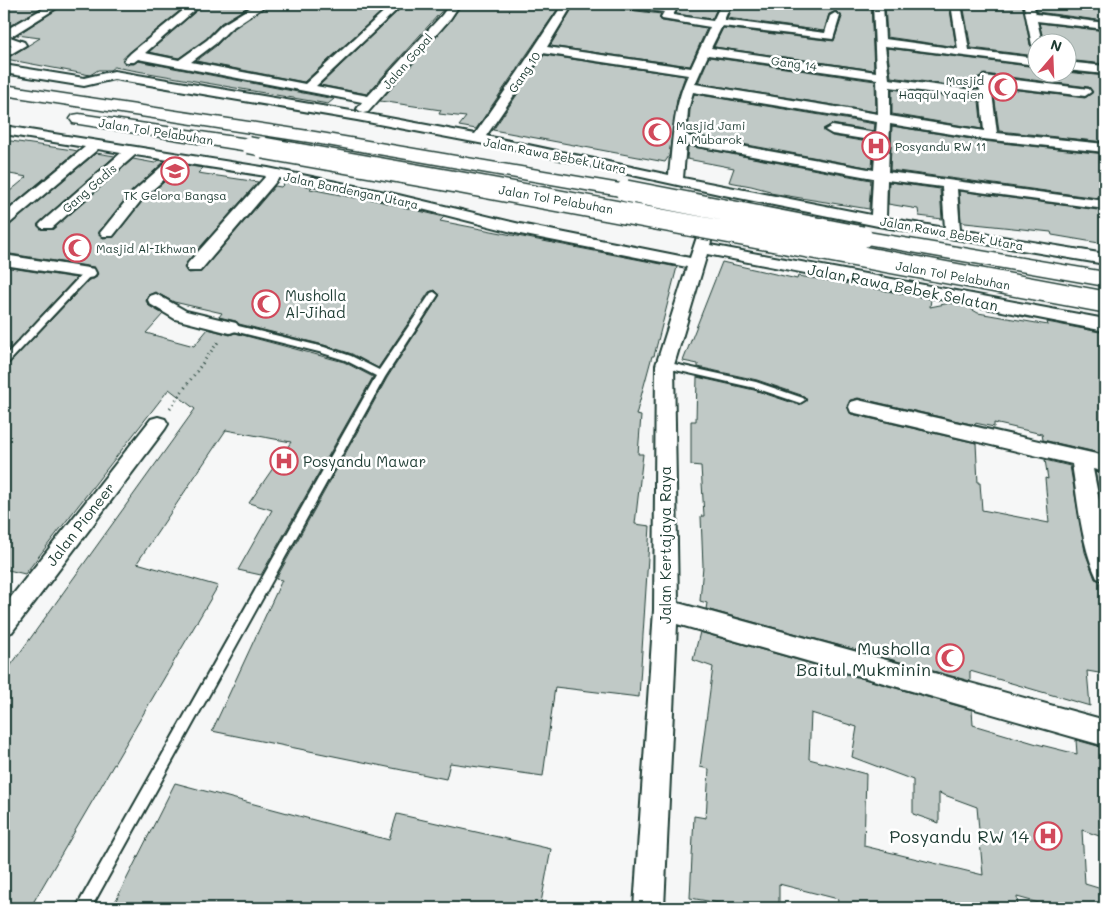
<svg xmlns="http://www.w3.org/2000/svg" width="1109" height="912" font-family="Mali,sans-serif">
<rect width="100%" height="100%" fill="#f6f7f7"/>
<filter id="ink" filterUnits="userSpaceOnUse"><feTurbulence type="fractalNoise" baseFrequency=".02" numOctaves="2"/><feDisplacementMap in="SourceGraphic" scale="10" xChannelSelector="R" yChannelSelector="G"/><feConvolveMatrix kernelMatrix="1 2 1 2 8 2 1 2 1" color-interpolation-filters="sRGB"/></filter>
<g filter="url(#ink)">
<path fill="#c0c9c6" stroke="#1f3d34" fill-rule="evenodd" d="M4,4h44l-44,25z
M65,4h123l-58,48 -7,7v2l3,3h8l4,-3 196,38 -6,5 -214,-37 -4,3h-12l-8,5 -84,-16 34,-21 -23,-3z
M204,4h49l-32,19 -15,16 -27,19 -30,-6z
M270,4h120l-86,78 -108,-21 20,-15 15,-16z
M405,4h43l-81,90 -47,-9z
M462,4h99l-85,125 -17,-3 7,-9 -27,-3 2,-4 -61,-9 71,-81z
M575,4h39l7,5 40,5 -2,4 3,3 45,7 -17,38 -140,-20z
M666,4h53l-7,15 -36,-5 1,-6z
M733,4h138l3,66 -160,-23 9,-19 111,13 8,-24 -6,-6 -7,3 -5,17 -97,-13z
M885,4h64l7,43 -69,-10z
M963,4h60l7,41 6,3v8l-65,-8z
M1035,4h70v17l-68,-9z
M1039,23l66,8v33l-39,-4v-18h-22z
M887,48l149,19v5h30l39,4v66l-106,-11 -6,-44 92,11 8,-6 -4,-5 -105,-13 -7,4 1,11 -87,-12z
M544,55l141,21 -8,23 -8,57 -4,6 -172,-32z
M709,57l166,24 1,31 -178,-29z
M892,89l87,12 3,28 -90,-15z
M694,94l181,30 -1,7 -42,-7 -9,5 9,7 42,7 -2,25 -184,-34 2,-24z
M892,126l91,15 122,13v45l-215,-29z
M4,140l69,10 4,1 -73,61v-16l23,-19 -23,-4z
M688,146l183,34 -2,29 -99,-16v-2l-19,-5 -22,-4 5,-14 -47,-9z
M96,153l19,3 -74,65 -4,4 4,4h12l80,-70 22,4 4,-3 6,1 -33,30 -33,41 4,6 11,-1 30,-38 40,-34 19,3 -5,5 60,9 -71,80 -3,6 4,5 13,-1 74,-86 6,1 6,-6 25,6 -2,2 46,9 2,-2 86,21 -4,4 237,46 -23,89h-2l-16,59 5,1 -3,38h5l-8,70 15,2 -11,171 -84,-10 -12,89 -93,-13 -4,16 -234,-48 70,-151 -6,-1 111,-201 53,-83 -5,-5 -6,2 -51,76 -26,-14 -28,-9 -85,-21 -3,-3 -17,-4 3,-4 -48,-11 -19,-10 -7,3 -2,6 3,5 14,8 -17,19 48,13 14,-17 22,6 5,-2 109,29 29,15 -112,198 -23,-5 34,-60 -23,-7 42,-61 -65,-12 -89,133 81,23 -188,322h-26v-233l191,-266 -26,-20 -144,185 -21,-5v-202l4,-2 81,-85 5,-1 4,-5 -4,-7 -90,-14v-25l6,-3z
M889,182l51,7 2,30 -23,-3 -1,-7 -30,-5z
M959,191l146,20v33l-53,-9 -1,-3 -86,-9 -4,-2z
M722,262l75,17 1,-3 40,6 93,17 -1,8 20,-4 16,3 12,7 70,12 -1,-3 58,11v121l-62,-14 -1,-6 -48,-11v4l-19,-4v2l-117,-27 -8,2 -3,6 4,8 125,29 2,40h2l2,27 67,13 -4,-45 3,1 -3,-19 25,6 15,86 10,27 10,4v91l-18,-3 3,35 -120,-35v10l-264,-72 1,-6 -7,-2 3,-35 -2,-50h3l-3,-50 -10,-1v-44h5l1,-44 57,13 45,15 8,-5 -3,-4 -47,-16 -59,-13v-3l-15,-3z
M4,267l72,11 -72,77z
M1095,472l10,2v48z
M700,632l272,78 1,15 64,19 40,10 -1,-14 29,8v90l-23,-8 3,54 20,6v18h-48l-40,-11 1,11h-181l1,-9 -59,-15v24h-31l-58,-10 4,-82 12,2 3,-49 -9,-2 13,-100 -20,-7zM811,713l46,14 -5,30 61,23v34l26,9v-30l38,14 6,68 -119,-29 2,-72 -57,-15z
M175,783l214,57 8,-26 154,35 -11,59h-428z"/>
<g fill="none" stroke-linecap="round" stroke-linejoin="round">
<g stroke="#1f3d34" stroke-width="4">
<path id="lane" d="M88,270l4,3 -1,2 -84,89 -3,1v-8l81,-86z
M434,292l4,3 -53,82 -294,531h-15l300,-532 -31,-16 -26,-8 -89,-22 -4,-3 4,-3 94,23 27,9 28,14 52,-77z
M665,362l91,20 47,16 2,2 -5,3 -45,-15 -93,-21 -2,-2 2,-2z"/>
</g>
<g stroke="#1f3d34" stroke-width="4">
<path id="street" d="M51,4h12l-53,33 14,5 2,3 -22,13v-8l8,-5 -8,-2v-12z
M191,4h11l-57,49 34,7 28,-20 15,-15 34,-21h12l-38,25 -15,15 -24,18 114,22 87,-80h11l-87,82 52,10 74,-81 8,-11h10l-10,15 -74,84 -8,9 -5,1 -6,-4 5,-7 -224,-43 -4,3h-8l-2,-2 7,-7z
M563,4h10l-26,43 144,21 19,-41 -48,-8 -1,-2 3,-5 -43,-5 -5,-3c14,0 50,-3 60,6l-3,5 40,6 8,-17h10l-7,16 101,13 5,-17 5,-3 5,3 -7,23 -111,-13 -11,22 165,24 -3,-68h10l2,35 73,10 -7,-45h10l8,46 67,8v7l-151,-19 4,33 91,12 -2,-11 6,-4 105,13 2,3 -6,4 -94,-11 6,48 108,11v8l-122,-13 -93,-15 -2,48 217,29v8l-148,-20 3,41 145,24v10l-227,-38 -159,-32 -192,-42 -170,-32 -243,-41 -30,7 -80,-13v-8l80,13 30,-7 243,41 118,22 43,-62zM543,53l145,22c-15,32 -15,66 -19,100l-183,-39zM708,55l169,24 1,35 -183,-30zM890,87l91,12 3,32 -94,-15zM693,92l184,30 -1,11 -44,-7 -7,4 7,4 44,7 -2,29 -188,-34 2,-26zM686,144l187,34 -2,37 -188,-37zM887,180l55,7 3,41 -59,-10z
M1025,4h8l3,10 69,9v6l-68,-8 5,21h-6v4l-4,-1 -8,-39z
M1066,62l39,4v8l-39,-4z
M4,126l264,42 122,25 130,31 170,34 15,-45 2,-3h10l2,3 -9,32 395,74v12l-398,-77 -33,111 4,238 427,117v26l-428,-122 -13,284h-30l20,-298 2,-245 31,-98 -167,-33 -130,-33 -111,-23 -79,93h-12l-2,-4 2,-4 78,-87 -83,-13 -40,35 -30,38h-10l-3,-3 33,-41 36,-32 -34,-5 -83,73h-10l-3,-3 3,-3 79,-69 -23,-4 -89,75 -5,2v-12l81,-67 -81,-13z
M4,255l84,13 6,1 2,4 -2,4 -6,1 -84,-13z
M156,294l30,17 50,12 3,4 -3,4 -6,2 -55,-14 -25,-15 -2,-4 2,-4z
M858,400l247,56v16l-12,-3 12,62v50l-8,-3c-16,-34 -19,-77 -25,-114l-221,-52 -2,-5 2,-5z
M158,417l7,2 3,5 -3,5 -153,203 -8,3v-29l147,-187z"/>
</g>
<g stroke="#1f3d34" stroke-width="3">
<path id="highway" d="M4,85l311,47 311,53 7,2 3,4 -3,4 -7,2 -311,-54 -311,-48z
M79,114l169,25 7,2 2,4 -2,4 -7,2 -175,-28 -3,-4 3,-4z
M862,231l243,41v14l-250,-44 -4,-5 4,-5z"/>
</g>
<path stroke="#1f3d34" stroke-width="3" stroke-dasharray="1 4" stroke-linecap="butt" d="M170,408l48,-66"/>
<use href="#lane" fill="#fff" fill-rule="evenodd"/>
<use href="#street" fill="#fff" fill-rule="evenodd"/>
<use href="#highway" fill="#fff" fill-rule="evenodd"/>
<g stroke="#1f3d34" stroke-width="19" stroke-linecap="butt">
<path id="highway-bridge-far1" d="M248,145l22,4"/>
</g>
<g stroke="#1f3d34" stroke-width="24" stroke-linecap="butt">
<path id="highway-bridge" d="M263,148l199,35 643,119
M626,191l236,46"/>
</g>
<use href="#highway-bridge-far1" stroke="#fff" stroke-width="16"/>
<use href="#highway-bridge" stroke="#fff" stroke-width="21"/>
</g>
</g>
<defs>
<g id="mosque-ring" transform="scale(1.4375)"><circle r="9.5" fill="#fff" stroke="#d1495b" stroke-width="1.5"/><path d="M3.5-4.9A6 6 0 1 0 3.5 4.9A5 5 0 1 1 3.5-4.9Z" fill="#d1495b"/></g>
<g id="hospital-ring" transform="scale(1.4375)"><circle r="9.5" fill="#fff" stroke="#d1495b" stroke-width="1.5"/><path d="M-5-5h3v3.5h4V-5h3V5h-3V1.5h-4V5h-3Z" fill="#d1495b"/></g>
<g id="school-ring" transform="scale(1.4375)"><circle r="9.5" fill="#fff" stroke="#d1495b" stroke-width="1.5"/><path d="M0-5L7-2L0 1L-7-2ZM-4 1L0 2.5L4 1V4Q0 6-4 4Z" fill="#d1495b"/></g>
</defs>
<g fill-rule="evenodd">
<use href="#mosque-ring" x="1003" y="87"/>
<use href="#mosque-ring" x="657" y="132"/>
<use href="#hospital-ring" x="876" y="146"/>
<use href="#school-ring" x="175" y="171"/>
<use href="#mosque-ring" x="77" y="248"/>
<use href="#mosque-ring" x="266" y="304"/>
<use href="#hospital-ring" x="284" y="461"/>
<use href="#mosque-ring" x="950" y="658"/>
<use href="#hospital-ring" x="1048" y="836"/>
</g>
<g text-anchor="middle" dominant-baseline="central" stroke-width="5" stroke-linejoin="round" paint-order="stroke">
<g font-size="12" fill="#1f3d34" stroke="#fff">
<text transform="translate(407 61) rotate(-49)">Jalan Gopal</text>
<text transform="translate(794 63) rotate(8)">Gang 14</text>
<text transform="translate(524 72) rotate(-56)">Gang 10</text>
<text transform="translate(156 131) rotate(9)">Jalan Tol Pelabuhan</text>
<text transform="translate(555 155) rotate(11)">Jalan Rawa Bebek Utara</text>
<text transform="translate(89 188) rotate(-41)">Gang Gadis</text>
<text transform="translate(351 190) rotate(12)">Jalan Bandengan Utara</text>
<text transform="translate(556 199) rotate(10)">Jalan Tol Pelabuhan</text>
<text transform="translate(952 233) rotate(10)">Jalan Rawa Bebek Utara</text>
<text transform="translate(953 275) rotate(10)">Jalan Tol Pelabuhan</text>
</g>
<g font-size="12" fill="#1f3d34" stroke="#fff" text-anchor="start">
<text x="984" y="80" text-anchor="end">Masjid<tspan x="984" dy="14">Haqqul Yaqien</tspan></text>
<text x="676" y="125">Masjid Jami<tspan x="676" dy="14">Al Mubarok</tspan></text>
<text x="895" y="146">Posyandu RW 11</text>
<text x="175" y="195" text-anchor="middle">TK Gelora Bangsa</text>
<text x="96" y="248">Masjid Al-Ikhwan</text>
</g>
<g font-size="15" fill="#1f3d34" stroke="#fff">
<text transform="translate(903 287) rotate(11)">Jalan Rawa Bebek Selatan</text>
<text transform="translate(80 524) rotate(-52)">Jalan Pioneer</text>
<text transform="translate(665 545) rotate(-90)">Jalan Kertajaya Raya</text>
</g>
<g font-size="15" fill="#1f3d34" stroke="#fff" text-anchor="start">
<text x="285" y="295">Musholla<tspan x="285" dy="17">Al-Jihad</tspan></text>
<text x="303" y="461">Posyandu Mawar</text>
</g>
<g font-size="18" fill="#1f3d34" stroke="#fff" text-anchor="end">
<text x="931" y="648">Musholla<tspan x="931" dy="21">Baitul Mukminin</tspan></text>
<text x="1029" y="836">Posyandu RW 14</text>
</g>
</g>
<rect width="1109" height="912" fill="none" stroke="#fff" stroke-width="20"/>
<rect x="10" y="10" width="1089" height="892" fill="none" stroke="#1f3d34" stroke-width="2" filter="url(#ink)"/>
<g transform="translate(1052 58) rotate(19)"><circle r="24" fill="#ffffff" stroke="#a5b1ae"/>
<path d="M0-4L9 19L0 12L-9 19Z" fill="#d1495b"/>
<text y="-8" font-size="14" font-weight="bold" text-anchor="middle" fill="#1f3d34">N</text>
</g>
</svg>
